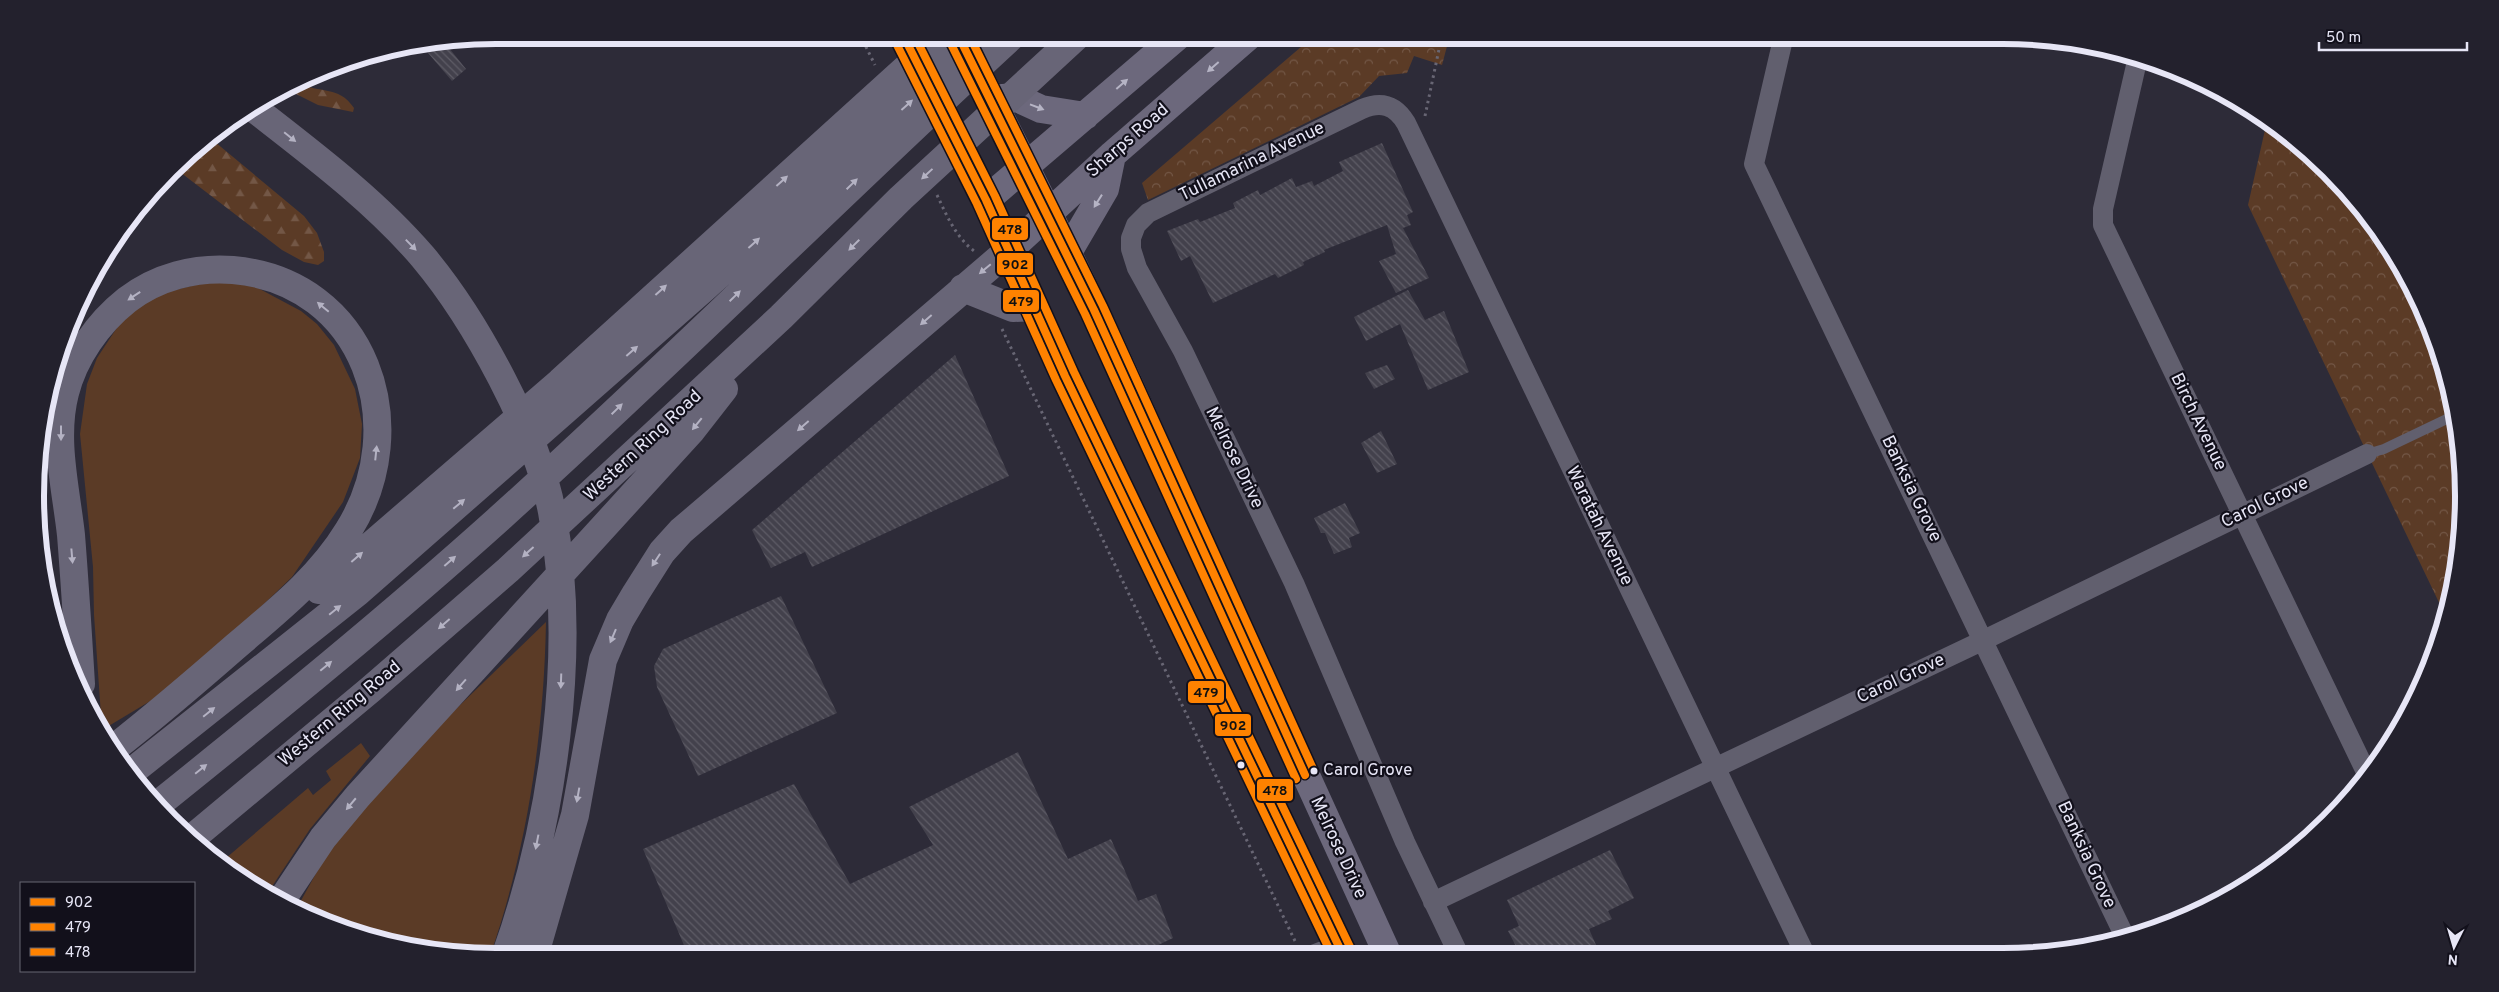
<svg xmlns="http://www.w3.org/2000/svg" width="2499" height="992" font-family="Overpass,sans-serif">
<defs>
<pattern id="forest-firs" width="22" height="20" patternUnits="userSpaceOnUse" patternTransform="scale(1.25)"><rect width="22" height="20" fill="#5b3b26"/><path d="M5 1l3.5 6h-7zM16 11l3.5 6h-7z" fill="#735746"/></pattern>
<pattern id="park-crowns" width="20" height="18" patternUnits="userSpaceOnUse" patternTransform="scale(1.25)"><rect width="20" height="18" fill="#5b3b26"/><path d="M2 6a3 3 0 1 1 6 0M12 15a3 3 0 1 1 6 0" fill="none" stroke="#735746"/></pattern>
<pattern id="building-back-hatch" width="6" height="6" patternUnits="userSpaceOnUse" patternTransform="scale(1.25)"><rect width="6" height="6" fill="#43414c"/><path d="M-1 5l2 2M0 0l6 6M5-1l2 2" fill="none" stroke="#5e5c66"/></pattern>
</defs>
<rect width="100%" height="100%" fill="#2d2b38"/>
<path fill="#5b3b26" d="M215,280l41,7 45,24 16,13 17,21 21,44 7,35 -2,34 -17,44 -51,75 -75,72 -65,51 -50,30 -8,-115 -1,-48 -13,-133 7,-50 10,-26 27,-41 27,-21z
M546,622c-2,113 -19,227 -56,334l-142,-23 -50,-27 27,-49 72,-91z
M361,743l9,13 -60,73 -41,62 -50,-27 89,-76 5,7 18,-15 -5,-9z"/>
<path fill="url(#forest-firs)" d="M299,82c20,13 39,2 55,26l-1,4 -35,-7 -34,-17z
M209,137l95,79 13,17 7,19v9l-6,4 -14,-3 -22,-12 -106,-81 16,-20z"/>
<path fill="url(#park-crowns)" d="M1315,35h135l-8,30 -28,-9 -7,17 -28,3 -20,21 -211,103 -6,-17z
M2267,121l40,28 62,66 47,77 32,84 15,90 -3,90 -14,61 -198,-412z"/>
<path fill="url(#building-back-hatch)" d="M445,43l21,26 -14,12 -24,-28 9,-8z
M1382,143l31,69 -6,3 4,10 -8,3 26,50 -33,15 -17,-32 17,-7 -9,-29 -63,25 1,2 -22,10 1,3 -26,13 -3,-4 -62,29 -23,-47 -9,5 -14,-30 31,-12 2,3 35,-14 -2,-5 25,-13 2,5 32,-17 4,9 16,-6 2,5 29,-15 -4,-9z
M1408,290l17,30 19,-9 25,61 -41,18 -28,-66 -34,17 -12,-24z
M955,355l54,121 -197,91 -7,-15 -34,16 -19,-38z
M1387,365l8,14 -21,10 -9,-16z
M1381,431l16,33 -20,9 -16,-30z
M1345,503l15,30 -11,5 3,9 -18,7 -9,-21h-4l-7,-15z
M781,596l56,117 -139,63 -41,-89 -3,-21 9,-17z
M1018,752l50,107 43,-20 27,62 18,-7 17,44 -36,17 -448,2 -46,-108 151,-65 56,100 83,-39 -24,-38z
M1610,850l24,48 -26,13 4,8 -23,10 11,25h-80l-12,-23 11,-5 -12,-26z"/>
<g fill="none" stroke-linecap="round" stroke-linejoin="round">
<path stroke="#686674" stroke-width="3" stroke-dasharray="2.5 4" stroke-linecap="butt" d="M860,35l15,30
M1425,116l17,-81
M937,195c10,21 18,41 37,56
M1002,329l293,612"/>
<path stroke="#615f6e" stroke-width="10" d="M2367,454l17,-5 69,-33
M1299,955l36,-14"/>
<path stroke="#615f6e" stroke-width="20" d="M1784,35l-30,129 370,771
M2138,57l-35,152v16l264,549
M1433,902l551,-262 383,-186
M1459,955l-54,-113 -111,-259 -111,-232 -46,-83 -6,-19v-11l5,-13 12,-12 214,-104c19,-8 33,-4 44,14l399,831"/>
<path stroke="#6c687c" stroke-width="28" d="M903,35l83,165 79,176 278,579
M958,35c78,149 153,303 219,458l211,462
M991,99l24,-2 26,12 44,7
M986,200l193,-165
M1009,250l103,-95 138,-120
M1067,254l38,-65 7,-34"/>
<path stroke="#686577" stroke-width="28" d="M252,107c59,46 122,93 171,150 52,62 114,175 129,255 26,139 1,312 -47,445
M963,288l50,20 22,-1
M319,590l241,-208 383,-347
M81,684c-3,-50 -6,-99 -10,-149 -5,-46 -18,-96 -6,-142 9,-36 33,-70 62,-93 30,-23 68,-33 106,-30 133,12 181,156 115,261 -28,46 -71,80 -112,115 -40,35 -81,70 -123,103
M130,773l228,-181 345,-303 281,-254
M156,806c117,-94 235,-190 346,-290 174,-157 339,-323 511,-481
M191,839l180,-150 137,-119 273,-253 120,-119 177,-163
M283,898l40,-60 35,-42 334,-366 32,-41
M534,957l41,-142 28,-155 17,-40 16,-27 26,-41 19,-21 328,-281"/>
<g stroke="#12101b" stroke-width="11">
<path id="bus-1" d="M903,35l83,165 79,176 278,579
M958,35l136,275 211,465"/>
</g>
<g stroke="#12101b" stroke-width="11">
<path id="bus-2" d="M894,39l83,165 79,176 276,575
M949,40l136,274 211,465"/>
</g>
<g stroke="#12101b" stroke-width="11">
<path id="bus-3" d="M914,35l81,161 79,176 278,579
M969,35l134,271 211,465"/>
</g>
<use href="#bus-1" stroke="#ff8200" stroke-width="8"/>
<use href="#bus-2" stroke="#ff8200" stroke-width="8"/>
<use href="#bus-3" stroke="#ff8200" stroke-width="8"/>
</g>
<defs><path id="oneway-solid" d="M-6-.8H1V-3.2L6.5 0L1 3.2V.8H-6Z" transform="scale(1.25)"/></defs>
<g fill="#b6b4c5">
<use href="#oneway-solid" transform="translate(1213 67) rotate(139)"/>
<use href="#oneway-solid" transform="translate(1122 84) rotate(-41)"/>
<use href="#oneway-solid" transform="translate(1037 107) rotate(21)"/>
<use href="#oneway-solid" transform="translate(1098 201) rotate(122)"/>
</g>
<g fill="#b4b2c3">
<use href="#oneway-solid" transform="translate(907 105) rotate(-42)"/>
<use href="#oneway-solid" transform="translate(290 137) rotate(39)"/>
<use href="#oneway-solid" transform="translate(927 174) rotate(137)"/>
<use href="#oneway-solid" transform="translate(782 181) rotate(-42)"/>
<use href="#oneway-solid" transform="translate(852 184) rotate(-44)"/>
<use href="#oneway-solid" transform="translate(754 243) rotate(-42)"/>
<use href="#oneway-solid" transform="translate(411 245) rotate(46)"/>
<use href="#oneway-solid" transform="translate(854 245) rotate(135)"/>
<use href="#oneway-solid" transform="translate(985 269) rotate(140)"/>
<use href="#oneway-solid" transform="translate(661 290) rotate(-42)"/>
<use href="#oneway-solid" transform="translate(134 296) rotate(146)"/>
<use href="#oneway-solid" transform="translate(735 296) rotate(-44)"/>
<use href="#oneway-solid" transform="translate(323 307) rotate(-140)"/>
<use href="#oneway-solid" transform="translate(926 320) rotate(139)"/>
<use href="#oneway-solid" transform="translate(632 351) rotate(-41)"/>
<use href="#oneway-solid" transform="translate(617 409) rotate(-44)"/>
<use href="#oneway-solid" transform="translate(697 424) rotate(129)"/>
<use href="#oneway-solid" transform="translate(803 426) rotate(139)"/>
<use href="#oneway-solid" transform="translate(61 433) rotate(90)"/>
<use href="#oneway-solid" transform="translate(376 453) rotate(-84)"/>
<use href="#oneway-solid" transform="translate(459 504) rotate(-40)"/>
<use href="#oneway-solid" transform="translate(528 552) rotate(138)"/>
<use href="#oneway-solid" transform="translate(72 556) rotate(85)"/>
<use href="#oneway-solid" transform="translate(357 557) rotate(-41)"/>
<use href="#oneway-solid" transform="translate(656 560) rotate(123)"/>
<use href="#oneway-solid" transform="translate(450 561) rotate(-41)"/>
<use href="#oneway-solid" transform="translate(335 610) rotate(-39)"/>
<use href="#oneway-solid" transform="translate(444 624) rotate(139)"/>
<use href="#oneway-solid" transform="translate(613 636) rotate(113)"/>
<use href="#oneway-solid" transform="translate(326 666) rotate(-40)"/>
<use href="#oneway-solid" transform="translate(561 681) rotate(92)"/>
<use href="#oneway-solid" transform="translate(461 685) rotate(131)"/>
<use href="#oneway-solid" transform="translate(209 712) rotate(-39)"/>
<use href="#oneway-solid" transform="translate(201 769) rotate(-39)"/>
<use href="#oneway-solid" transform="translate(578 795) rotate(100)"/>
<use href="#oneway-solid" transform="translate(351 804) rotate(130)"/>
<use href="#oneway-solid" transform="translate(537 842) rotate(101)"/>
</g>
<g fill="#e7e6f6" stroke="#12101b" stroke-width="2">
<circle cx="1241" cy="765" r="4.5"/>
<circle cx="1314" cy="771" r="4.5"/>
</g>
<g text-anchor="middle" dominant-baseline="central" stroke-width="4.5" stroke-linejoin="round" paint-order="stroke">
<g font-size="17" fill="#e7e6f6" stroke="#12101b" text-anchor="start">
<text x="1323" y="771">Carol Grove</text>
</g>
<g font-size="18" fill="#e7e6f6" stroke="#12101b">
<text transform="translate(1128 141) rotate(-41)">Sharps Road</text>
<text transform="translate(1252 162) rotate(-26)">Tullamarina Avenue</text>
<text transform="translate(2198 422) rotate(64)">Birch Avenue</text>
<text transform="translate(643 446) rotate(-43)">Western Ring Road</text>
<text transform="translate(1234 458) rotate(64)">Melrose Drive</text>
<text transform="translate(1911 489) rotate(64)">Banksia Grove</text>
<text transform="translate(2265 503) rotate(-26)">Carol Grove</text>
<text transform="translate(1599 526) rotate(64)">Waratah Avenue</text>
<text transform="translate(1901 679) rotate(-25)">Carol Grove</text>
<text transform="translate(340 714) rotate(-40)">Western Ring Road</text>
<text transform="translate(1338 848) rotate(65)">Melrose Drive</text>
<text transform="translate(2086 855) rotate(65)">Banksia Grove</text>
</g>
</g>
<path d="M0 0H2499V992H0ZM496 44H2003A452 452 0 0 1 2455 496V496A452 452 0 0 1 2003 948H496A452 452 0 0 1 44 496V496A452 452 0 0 1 496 44Z" fill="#23212d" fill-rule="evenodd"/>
<path fill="none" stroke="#e7e6f6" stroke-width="6" d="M496 44H2003A452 452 0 0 1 2455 496V496A452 452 0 0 1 2003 948H496A452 452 0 0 1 44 496V496A452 452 0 0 1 496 44Z"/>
<g stroke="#12101b" stroke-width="2">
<rect x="991" y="217" width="38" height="24" rx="5" fill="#ff8200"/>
<rect x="996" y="252" width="38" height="24" rx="5" fill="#ff8200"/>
<rect x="1002" y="289" width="38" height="24" rx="5" fill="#ff8200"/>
<rect x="1187" y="680" width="38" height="24" rx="5" fill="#ff8200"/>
<rect x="1214" y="713" width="38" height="24" rx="5" fill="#ff8200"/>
<rect x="1256" y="778" width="38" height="24" rx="5" fill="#ff8200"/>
</g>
<g font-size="14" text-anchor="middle" font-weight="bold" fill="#111">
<text x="1010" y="234">478</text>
<text x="1015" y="269">902</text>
<text x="1021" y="306">479</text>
<text x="1206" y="697">479</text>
<text x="1233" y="730">902</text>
<text x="1275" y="795">478</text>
</g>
<rect x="20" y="882" width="175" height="90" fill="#12101b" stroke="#676673"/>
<rect x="30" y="898" width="25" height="8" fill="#ff8200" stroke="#676673"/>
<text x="65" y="907" font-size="15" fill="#e7e6f6">902</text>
<rect x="30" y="923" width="25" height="8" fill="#ff8200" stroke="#676673"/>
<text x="65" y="932" font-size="15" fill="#e7e6f6">479</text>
<rect x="30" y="948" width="25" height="8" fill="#ff8200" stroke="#676673"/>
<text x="65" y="957" font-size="15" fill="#e7e6f6">478</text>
<g transform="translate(2454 947) rotate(185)" stroke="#12101b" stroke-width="4" paint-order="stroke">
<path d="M0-4L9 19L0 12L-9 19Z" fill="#e7e6f6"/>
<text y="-8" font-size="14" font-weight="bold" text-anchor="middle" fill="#e7e6f6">N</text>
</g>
<path d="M2319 42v8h148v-8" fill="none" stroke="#e7e6f6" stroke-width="2.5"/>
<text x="2326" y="42" font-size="15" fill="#e7e6f6" stroke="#12101b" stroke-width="4" paint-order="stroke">50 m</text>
</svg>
